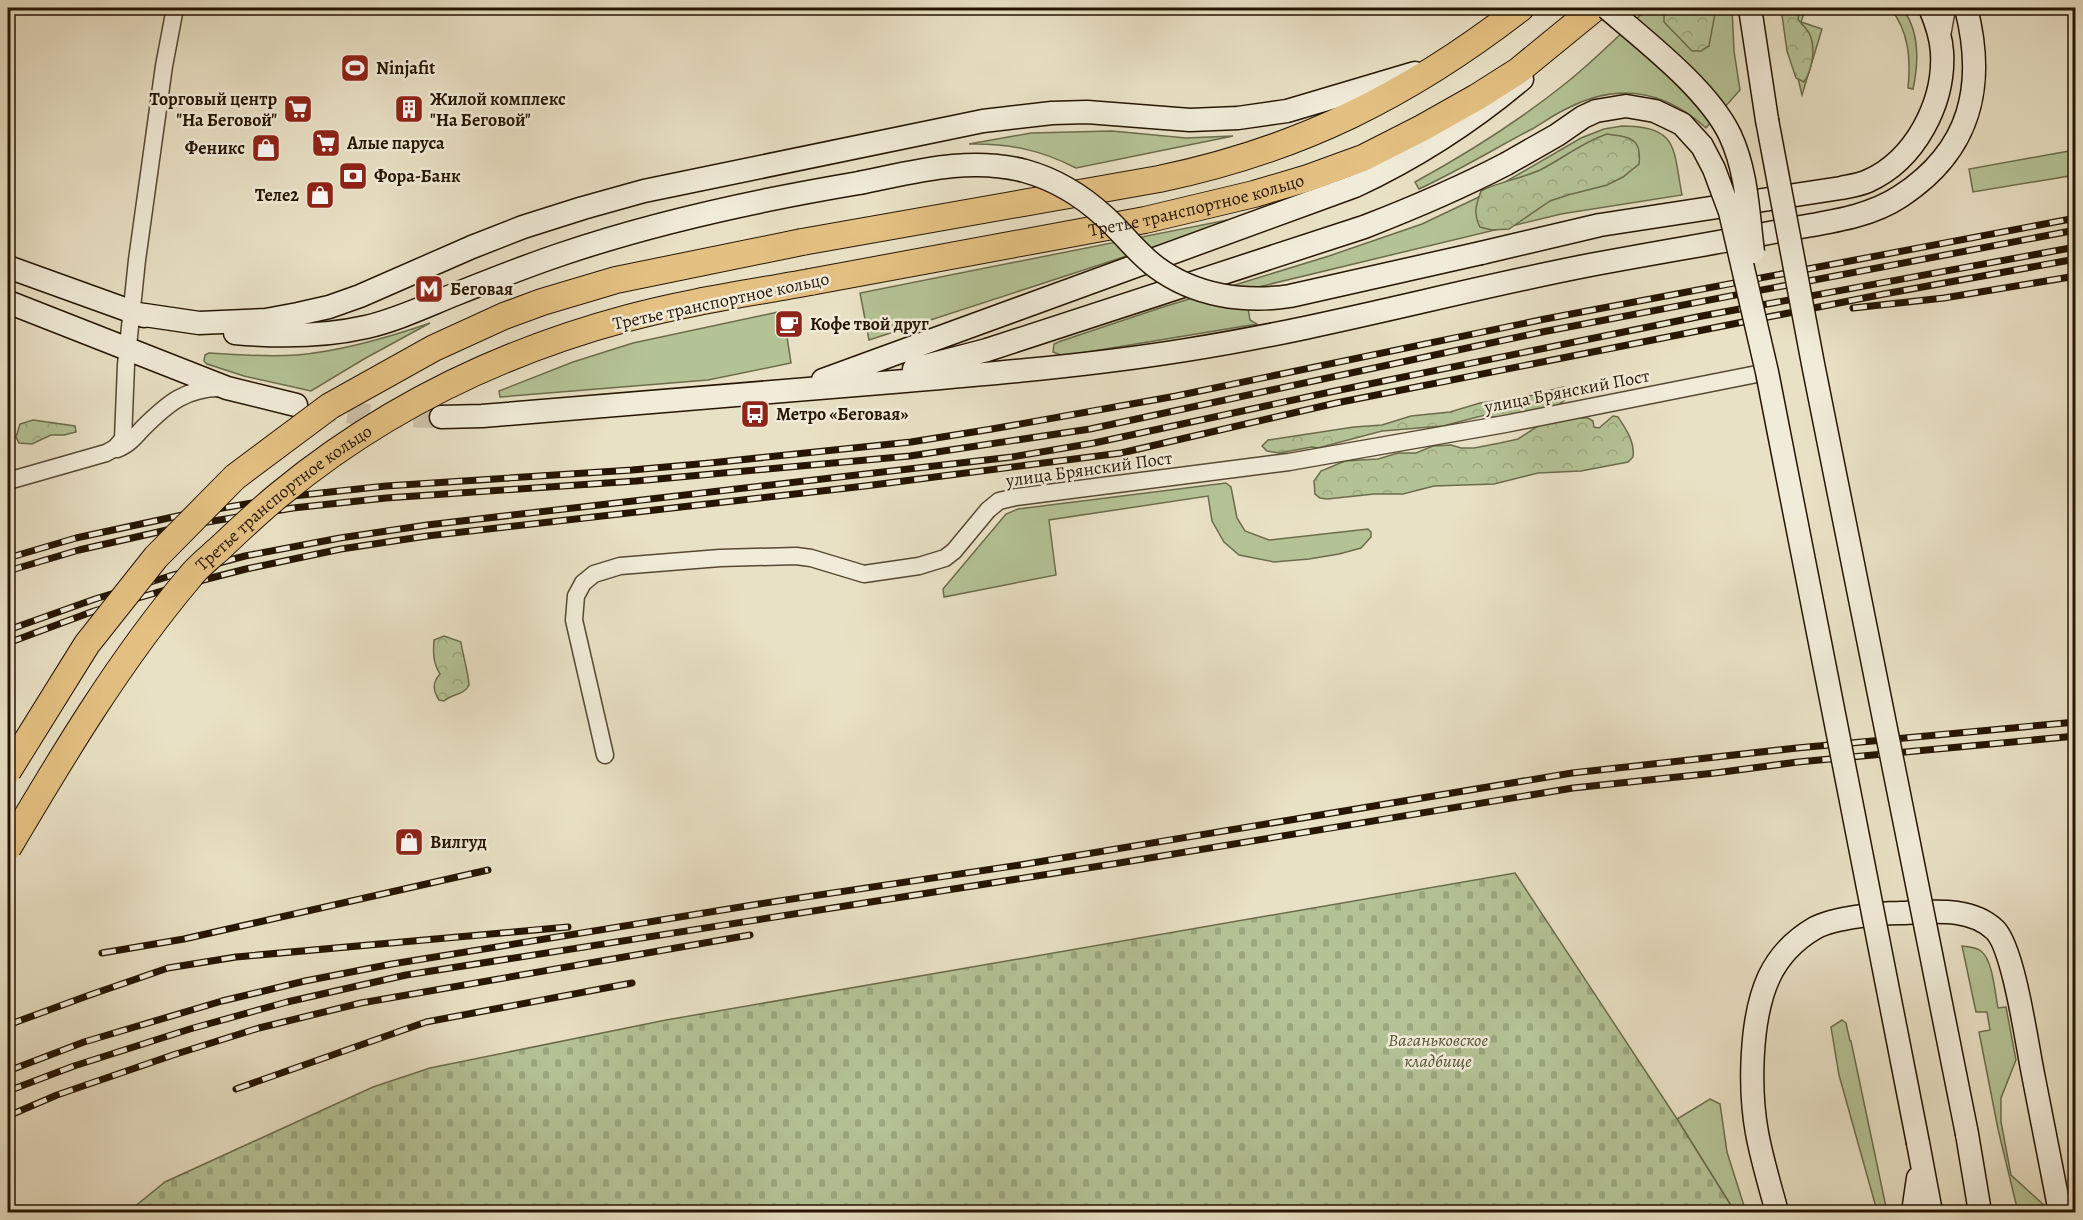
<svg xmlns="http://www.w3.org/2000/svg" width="2083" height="1220" font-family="Alegreya,serif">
<defs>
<pattern id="forest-crowns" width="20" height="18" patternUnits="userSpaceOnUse" patternTransform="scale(1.5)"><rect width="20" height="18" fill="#b4c396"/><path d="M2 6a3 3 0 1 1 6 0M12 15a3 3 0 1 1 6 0" fill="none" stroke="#9ba780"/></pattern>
<pattern id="cemetery-stones" width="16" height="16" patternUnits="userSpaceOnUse" patternTransform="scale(1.5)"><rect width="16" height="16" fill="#b4c396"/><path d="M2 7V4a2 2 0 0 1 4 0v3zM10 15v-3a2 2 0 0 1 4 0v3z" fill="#9ba780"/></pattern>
</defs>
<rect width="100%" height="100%" fill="#e9e1c5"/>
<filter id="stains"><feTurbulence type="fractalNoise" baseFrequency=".00333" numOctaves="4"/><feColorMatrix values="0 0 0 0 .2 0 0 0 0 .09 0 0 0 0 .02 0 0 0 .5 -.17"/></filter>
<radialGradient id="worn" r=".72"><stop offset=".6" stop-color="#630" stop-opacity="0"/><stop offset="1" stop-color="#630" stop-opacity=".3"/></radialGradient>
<path fill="#b4c396" stroke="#6c6c4c" stroke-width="1.5" d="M1648,8h84l2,43 6,39 -34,38c-42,-38 -87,-46 -138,-20 -13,6 -24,14 -36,21 -38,20 -74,42 -113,60l-4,-7c53,-29 104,-61 151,-99 29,-23 55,-50 82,-75z
M1781,8h25l-5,14 21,7 -20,66z
M1890,8h12c18,23 17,53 11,81l-5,-1c3,-29 1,-57 -18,-80z
M1622,126c57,0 51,23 60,69l-121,19 -307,74 -8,8 4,24 7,4 -194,32 -10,-4 1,-8 7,-3 99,-33 169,-52 93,-32 59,-28 100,-58 23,-9z
M1112,131l74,7 47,-2 -157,32c-35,-18 -68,-25 -107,-24l62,-11z
M2075,150v25l-102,17 -4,-23z
M1227,220l1,3 -359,117 -9,-47z
M783,311l8,52 -83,17 -208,17 -1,-6 74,-29 60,-19z
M430,323l-66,36 -53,32 -67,-15 -37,-12 -3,-3 1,-6 4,-2c29,2 58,4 88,2 46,-4 90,-17 133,-32z
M1226,483l5,4 6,31 8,13 24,9 99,-11 3,3v5l-10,11 -22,6 -30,5 -35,3 -35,-7 -15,-13 -12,-21 -4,-25 -159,24 7,55 -112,22 -1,-8 63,-75 12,-5z
M1962,946c7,1 14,1 19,5 12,9 14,43 17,57l8,-1 10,53 -15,38v24l10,53 34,31 -27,6 -20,-83 -19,-97 11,-2 -3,-18h-11z
M1842,1020l4,3 4,18h1l35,166 -9,4 -38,-136 -8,-48z
M1710,1099l10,5 7,48 19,60h-11l-58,-93z"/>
<path fill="url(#forest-crowns)" stroke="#6c6c4c" stroke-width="1.5" d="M1664,8h52l-7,38 -8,5h-9l-28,-29z
M1781,8h19l-2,11c3,5 10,11 12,16 6,14 2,35 -6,47l-8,-4 -9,-27z
M1607,134c23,3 35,4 32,30l-16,13 -16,8 -39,10 -18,6 -41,28 -17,1 -12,-3c-7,-14 -4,-22 1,-36 19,-10 41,-12 61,-22 23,-12 41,-27 65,-35z
M1563,387l6,1c-1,6 -4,13 -9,16 -13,9 -61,17 -75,11l-42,11 -61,5 -64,17 -6,-1 -33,6 -12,-2 -5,-5 6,-6 86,-13 28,-2 29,-9 39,-4 30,-9 45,-6z
M1613,416l5,1c8,12 17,25 15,40l-5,5 -47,9 -43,2 -44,11 -60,2 -31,8h-29l-47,5 -7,-1 -5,-4 -1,-13 7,-10 24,-10 33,-2 20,-6h18l17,-7 18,-1 10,3h13l26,-5 18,-4 20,-13 24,-8h26l5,3 1,6 5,1z
M33,420l42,6 1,6 -12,3h-13l-19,9 -13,-1 -3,-6 4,-13z
M444,636l17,6c2,15 7,28 8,43 -4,10 -18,9 -25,16l-5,-1c-6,-10 -7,-17 1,-26 -7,-11 -7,-21 -6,-34z"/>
<path fill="url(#cemetery-stones)" stroke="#6c6c4c" stroke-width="1.5" d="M1515,873l162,246 58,93h-1607l37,-30 208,-95 57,-19 236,-48z"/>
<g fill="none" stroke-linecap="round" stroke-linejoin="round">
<path stroke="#ccc2a8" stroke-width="22" stroke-dasharray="22 11" stroke-linecap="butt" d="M315,408l61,8 65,1"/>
<g stroke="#564833" stroke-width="19">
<path id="street" d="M1942,36l5,-28
M117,449c11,-4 18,-12 25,-20 25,-25 44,-42 81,-41
M8,481l98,-28 9,-5 8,-9 3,-74 11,-105 27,-194 11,-58
M605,755l-31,-135 2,-24 7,-13 11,-9 26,-8 100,-8 76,-2 15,2 53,16 55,-8 26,-8 9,-7 34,-41 11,-9 17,-4 273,-35 216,-38 262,-52"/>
</g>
<g stroke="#251502" stroke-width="25">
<path id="secondary" d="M1750,8l17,112
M1481,253l119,-28 241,-37c9,-2 18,-3 27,-7 47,-21 77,-78 74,-129 -1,-16 -6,-30 -12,-44
M8,267l136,49
M8,302l219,86 69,17
M131,313l68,10 67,-3 32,-6 31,-7 31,-11 112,-49 51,-20 60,-19 61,-17 339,-70 69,-8 35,-1 103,8 48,-2 49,-7 128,-38
M235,333c44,4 87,4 131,-6 31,-7 60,-21 90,-33 35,-14 70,-28 106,-40 97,-33 196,-54 297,-71
M914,369l73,-19 377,-123c49,-19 96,-39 142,-63
M823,380l532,-194c60,-28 116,-64 167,-107
M441,417l41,-1c141,-11 282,-22 423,-35 94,-8 188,-16 281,-31 135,-21 266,-58 399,-84 68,-13 137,-24 205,-37 37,-7 78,-11 111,-33 70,-46 85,-110 65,-188
M1967,1134l13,78
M1918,1143l13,69
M1777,1212c-7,-26 -15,-52 -20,-79 -8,-44 -7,-115 12,-156 10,-21 27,-38 46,-49 18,-10 64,-15 84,-15 32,-1 71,-7 96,17 19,19 32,115 38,144 9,46 18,92 27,138
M1913,1212l5,-34"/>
</g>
<g stroke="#251502" stroke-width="28">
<g id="primary">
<path d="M802,242l357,-63c140,-29 250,-84 362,-171"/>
<path id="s1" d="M810,282l335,-62 109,-26 54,-16 55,-20 59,-30 55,-31 41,-26 77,-63"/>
</g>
</g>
<use href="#street" stroke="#f1ecd9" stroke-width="16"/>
<use href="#secondary" stroke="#f1ecd9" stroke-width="22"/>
<use href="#primary" stroke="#e4c082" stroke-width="26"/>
<g stroke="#251502" stroke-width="7">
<path id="rail" d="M1853,308l91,-10 132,-22
M8,558l68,-20 111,-24 106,-18 93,-10 246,-16 78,-7 201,-21 81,-13 184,-33 369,-77 531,-101
M8,571l71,-21 110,-25 104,-17 93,-10 250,-17 274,-25 180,-27 452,-97 534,-102
M8,630l87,-31 75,-23 75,-20 95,-18 87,-13 585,-68 82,-14 241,-52 367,-75 374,-69
M8,643l86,-32 78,-23 74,-19 95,-20 86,-13 438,-50 256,-33 215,-50 548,-109 192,-35
M102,953l82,-14 304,-69
M8,1025l79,-29 81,-28 68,-11 332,-30
M8,1071l76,-29 138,-41 83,-20 87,-17 367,-60 261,-39 552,-92 225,-25 279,-26
M236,1089l190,-67 206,-39
M8,1091l66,-25 116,-37 97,-27 119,-27 713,-112 454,-75 142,-15 83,-11 278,-26
M8,1116l49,-21 116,-40 86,-27 102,-25 389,-68"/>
</g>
<use href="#rail" stroke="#f1ecd9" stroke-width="4.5" stroke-dasharray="14" stroke-linecap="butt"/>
<g stroke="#251502" stroke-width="25" stroke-linecap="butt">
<path id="secondary-bridge" d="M1607,8c39,34 101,81 123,127 17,36 18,78 23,117
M1767,120l46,244 154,770
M1506,164l51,-29 26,-18 13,-6 30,-5 29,5 27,13 20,22 12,23 16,43 37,160 151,771
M859,183c55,-11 110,-27 166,-12 29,8 57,25 79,45 18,16 32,36 52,51 39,29 88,36 134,29l191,-43"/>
</g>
<g stroke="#251502" stroke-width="28" stroke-linecap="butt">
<g id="primary-bridge">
<path d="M8,771l79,-127 69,-87 79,-80 95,-71 104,-58 70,-32 38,-14 74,-22 186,-38"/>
<path id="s2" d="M8,848c55,-93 111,-187 181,-270 8,-11 20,-20 30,-29 20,-19 40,-38 61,-55 102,-84 221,-142 348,-176 59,-16 122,-25 182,-36"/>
</g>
</g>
<use href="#secondary-bridge" stroke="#f1ecd9" stroke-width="22"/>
<use href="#primary-bridge" stroke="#e4c082" stroke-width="26"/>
</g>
<defs>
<g id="stadium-square" transform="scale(1.5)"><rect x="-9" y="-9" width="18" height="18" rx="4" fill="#8f2418" stroke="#f1ecd9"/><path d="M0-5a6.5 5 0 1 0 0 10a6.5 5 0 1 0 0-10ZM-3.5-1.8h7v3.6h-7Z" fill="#fff"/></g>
<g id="supermarket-square" transform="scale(1.5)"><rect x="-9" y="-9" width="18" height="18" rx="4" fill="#8f2418" stroke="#f1ecd9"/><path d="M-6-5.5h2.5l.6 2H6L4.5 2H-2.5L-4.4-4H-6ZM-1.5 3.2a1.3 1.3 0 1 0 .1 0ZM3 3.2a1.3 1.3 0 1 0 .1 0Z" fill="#fff"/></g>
<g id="building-square" transform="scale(1.5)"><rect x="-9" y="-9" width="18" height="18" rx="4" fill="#8f2418" stroke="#f1ecd9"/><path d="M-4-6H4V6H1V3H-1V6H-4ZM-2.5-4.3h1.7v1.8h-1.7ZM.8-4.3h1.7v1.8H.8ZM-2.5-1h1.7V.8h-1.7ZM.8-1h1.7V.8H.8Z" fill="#fff"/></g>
<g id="shop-square" transform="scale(1.5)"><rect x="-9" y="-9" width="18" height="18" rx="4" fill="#8f2418" stroke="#f1ecd9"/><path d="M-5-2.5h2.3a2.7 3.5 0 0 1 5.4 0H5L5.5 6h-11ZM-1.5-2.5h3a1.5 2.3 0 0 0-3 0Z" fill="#fff"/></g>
<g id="bank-square" transform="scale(1.5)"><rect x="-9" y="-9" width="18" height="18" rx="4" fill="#8f2418" stroke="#f1ecd9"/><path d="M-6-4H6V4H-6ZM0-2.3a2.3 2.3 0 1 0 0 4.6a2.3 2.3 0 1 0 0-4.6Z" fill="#fff"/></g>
<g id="metro-square" transform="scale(1.5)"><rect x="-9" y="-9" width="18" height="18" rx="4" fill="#8f2418" stroke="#f1ecd9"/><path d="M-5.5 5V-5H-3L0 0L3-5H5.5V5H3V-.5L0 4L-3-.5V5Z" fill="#fff"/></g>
<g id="cafe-square" transform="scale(1.5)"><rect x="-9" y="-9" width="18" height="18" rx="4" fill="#8f2418" stroke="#f1ecd9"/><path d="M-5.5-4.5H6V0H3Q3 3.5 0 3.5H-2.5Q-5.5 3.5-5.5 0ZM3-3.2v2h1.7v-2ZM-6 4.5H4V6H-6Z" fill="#fff"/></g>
<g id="bus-square" transform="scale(1.5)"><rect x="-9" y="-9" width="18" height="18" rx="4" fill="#8f2418" stroke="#f1ecd9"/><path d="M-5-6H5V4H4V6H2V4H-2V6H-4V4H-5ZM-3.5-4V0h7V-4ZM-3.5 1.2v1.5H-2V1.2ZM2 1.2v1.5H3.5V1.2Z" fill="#fff"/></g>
</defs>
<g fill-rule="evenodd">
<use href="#stadium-square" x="355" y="68"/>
<use href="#supermarket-square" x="298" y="109"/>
<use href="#building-square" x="409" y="109"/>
<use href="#supermarket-square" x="326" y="143"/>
<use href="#shop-square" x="266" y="148"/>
<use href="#bank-square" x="353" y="176"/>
<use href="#shop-square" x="320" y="195"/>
<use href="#metro-square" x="429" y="289"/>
<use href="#cafe-square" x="789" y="324"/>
<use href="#bus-square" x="755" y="414"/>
<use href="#shop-square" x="409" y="842"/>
</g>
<g text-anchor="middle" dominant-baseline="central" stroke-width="5" stroke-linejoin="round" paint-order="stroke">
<g font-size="18" font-weight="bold" fill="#251502" stroke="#f1ecd9" text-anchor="start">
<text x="376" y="68">Ninjafit</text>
<text x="277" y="99" text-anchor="end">Торговый центр<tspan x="277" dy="21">"На Беговой"</tspan></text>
<text x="430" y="99">Жилой комплекс<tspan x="430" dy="21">"На Беговой"</tspan></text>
<text x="347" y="143">Алые паруса</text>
<text x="245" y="148" text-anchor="end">Феникс</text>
<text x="374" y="176">Фора-Банк</text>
<text x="299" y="195" text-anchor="end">Теле2</text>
<text x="450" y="289">Беговая</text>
<text x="810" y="324">Кофе твой друг</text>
<text x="776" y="414">Метро «Беговая»</text>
<text x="430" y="842">Вилгуд</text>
</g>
<g font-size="18" fill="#251502" stroke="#f1ecd9">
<text stroke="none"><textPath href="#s1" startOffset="394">Третье транспортное кольцо</textPath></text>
<text transform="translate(721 301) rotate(-12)">Третье транспортное кольцо</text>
<text transform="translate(1567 391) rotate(-11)">улица Брянский Пост</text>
<text transform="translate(1089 469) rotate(-8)">улица Брянский Пост</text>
<text stroke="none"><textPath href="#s2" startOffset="450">Третье транспортное кольцо</textPath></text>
</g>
<g font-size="18" font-style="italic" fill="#575236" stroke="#f1ecd9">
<text x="1438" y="1040">Ваганьковское<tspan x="1438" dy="21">кладбище</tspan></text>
</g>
</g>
<rect width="2083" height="1220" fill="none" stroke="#e9e1c5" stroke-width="30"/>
<rect x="9" y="9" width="2065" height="1202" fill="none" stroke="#251502" stroke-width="3"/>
<rect x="15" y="15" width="2053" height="1190" fill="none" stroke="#251502" stroke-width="1.5"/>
<rect width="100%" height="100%" filter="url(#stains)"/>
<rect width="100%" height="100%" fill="url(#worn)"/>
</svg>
